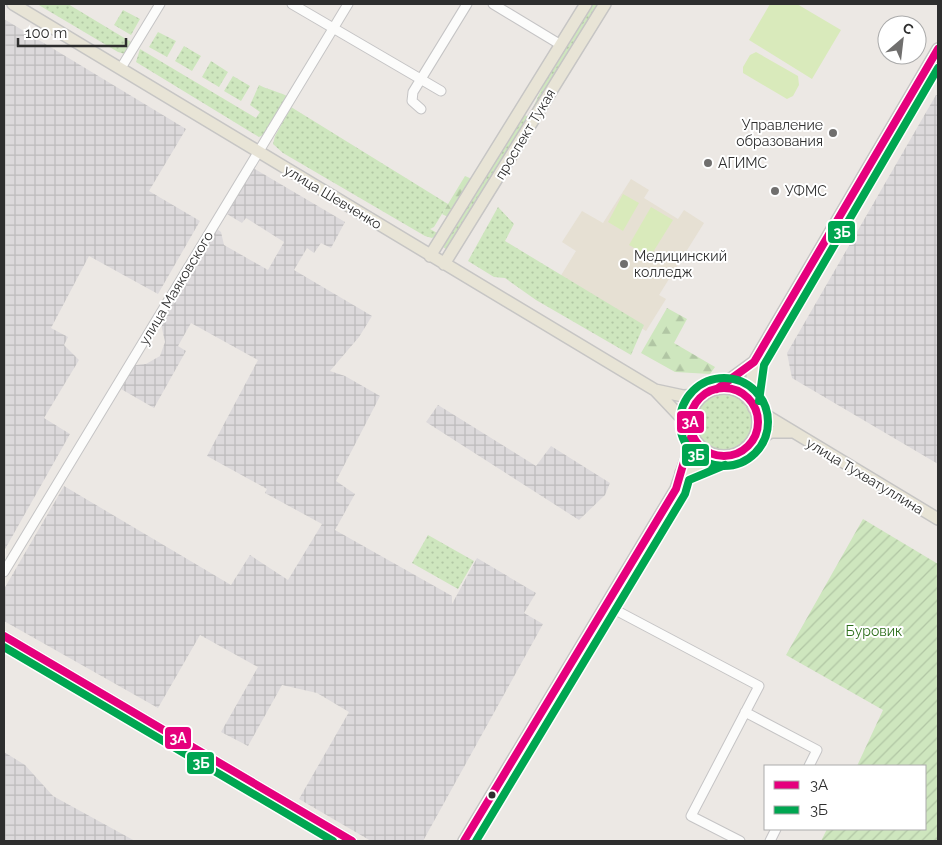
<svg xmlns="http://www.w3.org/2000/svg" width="942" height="845" font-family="Raleway,sans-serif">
<defs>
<pattern id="industrial-grid" width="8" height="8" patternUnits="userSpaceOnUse" patternTransform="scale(1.25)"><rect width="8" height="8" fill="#dcd9db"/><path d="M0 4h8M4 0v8" fill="none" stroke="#bdbbbc"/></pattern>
<pattern id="grass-dots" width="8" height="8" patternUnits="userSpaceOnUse" patternTransform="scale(1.25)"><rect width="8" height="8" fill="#cee6be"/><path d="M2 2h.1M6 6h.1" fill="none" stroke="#b1c6a4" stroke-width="1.8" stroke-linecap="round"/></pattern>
<pattern id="forest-firs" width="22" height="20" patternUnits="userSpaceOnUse" patternTransform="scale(1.25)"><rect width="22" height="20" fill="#cee6be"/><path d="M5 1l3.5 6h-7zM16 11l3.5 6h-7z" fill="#b1c6a4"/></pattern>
<pattern id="garden-furrows" width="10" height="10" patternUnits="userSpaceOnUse" patternTransform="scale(1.25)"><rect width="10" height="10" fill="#cee6be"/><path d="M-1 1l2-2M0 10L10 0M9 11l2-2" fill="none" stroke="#b1c6a4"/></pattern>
</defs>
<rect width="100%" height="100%" fill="#ece8e4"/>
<path fill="url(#industrial-grid)" d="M4,19l182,110 -37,62 51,30 -42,73 -69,-38 -38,72 17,9 -4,8 15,15 -35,58 26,16 -66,117z
M936,95l2,1v368l-146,-86 -5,-25z
M253,168l92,54 -14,26 -10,-5 -7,10 -7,-5 -13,22 78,46 -13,21 -29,34 15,5 35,20 -44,85 19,13 -20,36 117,66v8l25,-46 59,35 -12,20 19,11 -120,217h-52l-72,-42 50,-87 -32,-19 -35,-8 -34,61 -27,-14 37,-65 -58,-32 -42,73 -154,-87v-32l60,-103 167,99 19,-30 38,25 34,-56 -57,-31 2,-4 -60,-33 51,-96 -67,-37 -13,23 8,5 -32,57 -33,-19 14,-24 11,-1 14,-8 5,-14 -4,-18 56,-95 4,3 3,13 44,25 16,-28 -38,-24 -4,5 -15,-9z
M438,405l98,61 15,-20 59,37 -5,12 -26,25 -153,-98z
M4,752l21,13 28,31 82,45h-131z"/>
<path fill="#e6e0d3" d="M631,179l18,11 -5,8 34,21 6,-9 20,13 -45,72 7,4 -20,32 -86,-54 16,-26 -14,-9 20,-31 21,12z"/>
<path fill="url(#grass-dots)" d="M37,4h31l63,38 -1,8 -5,4 -7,-2z
M590,4h9l-64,108 -3,-2 23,-51z
M123,10l17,9 -9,16 -17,-10z
M158,32l18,9 -9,16 -18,-10z
M184,46l17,10 -9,15 -17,-10z
M140,49l116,69 4,-6 -10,-7 9,-20c10,5 18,6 28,11l-24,39 -4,2 -123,-75z
M211,61l17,11 -9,15 -17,-10z
M233,76l17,10 -9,15 -17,-10z
M291,107l157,97 -14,23 -4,2 9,5 -7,4 -7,-2 -142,-83 -10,-9 2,-8z
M525,115l6,4 -85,130 -3,-2v-3z
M498,207l16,17 -9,17 139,84 -13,30 -95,-55 -31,-22 -11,-1 -26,-16z
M695 421a29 29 0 1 1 58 0a29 29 0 1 1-58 0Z
M428,535l46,26 -16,28 -46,-26z"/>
<path fill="url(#forest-firs)" d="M465,176l7,3 -24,38 -6,-3z
M667,308l20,11 -13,24 41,24 -5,7 -35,-2 -34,-19z"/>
<path fill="url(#garden-furrows)" d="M863,519l75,45v277h-117l6,-12h99v-63h-69l26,-56 -97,-55z"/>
<path fill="#d9eabb" d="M770,4h27l44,26 -29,49 -63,-39z
M756,52l42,24 1,9 -6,11 -6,3 -44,-26v-6l7,-12z
M623,194l16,9 -16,28 -15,-9z
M651,207l22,13 -23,37 -21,-12z"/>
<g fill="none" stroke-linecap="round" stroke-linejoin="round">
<g stroke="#c5c4c5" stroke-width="11">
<path id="minor" d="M292,4l149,87
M493,4l68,41
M121,68l39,-64
M421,109l-9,-8 1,-9 54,-88
M4,572l344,-568
M606,605l153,81 -68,130 49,25
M4,636l348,205
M745,712l72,38 -8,16
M770,841l6,-12"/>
</g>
<g stroke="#c6c5c4" stroke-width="14">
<path id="major" d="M13,4l642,386 36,38
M430,256l156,-252
M444,264l161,-260
M690 422a34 34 0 1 1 68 0a34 34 0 1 1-68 0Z
M717,389l37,-27 184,-313
M655,390l28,6 21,-1
M749,400l5,-38
M754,408l184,111
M751,443l20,-11h21
M681,473l40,-17
M464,841l212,-352 12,-35 4,-20"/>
</g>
<use href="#minor" stroke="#fcfcfb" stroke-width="9"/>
<use href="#major" stroke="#e8e4d6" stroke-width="11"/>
<g stroke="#fff" stroke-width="11">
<path id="bus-1" d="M690 422a34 34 0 1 1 68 0a34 34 0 1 1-68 0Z
M717,389l37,-27 184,-313
M4,636l348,205
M464,841l212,-352 16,-55"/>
</g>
<g stroke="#fff" stroke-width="11">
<path id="bus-2" d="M680 422a44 44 0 1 1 88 0a44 44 0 1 1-88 0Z
M759,401l5,-36 174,-297
M4,647l329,194
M476,841l209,-347 4,-14 36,-15"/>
</g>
<use href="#bus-1" stroke="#e5007d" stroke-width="8"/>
<use href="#bus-2" stroke="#00a651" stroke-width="8"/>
</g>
<g fill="#706f6e" stroke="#fff" stroke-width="2">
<circle cx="833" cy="133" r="5"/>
<circle cx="708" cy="163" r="5"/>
<circle cx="775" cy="191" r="5"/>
<circle cx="624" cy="264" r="5"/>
</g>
<circle fill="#2e2e2e" stroke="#fff" stroke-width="2" cx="492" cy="795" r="4.5"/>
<g text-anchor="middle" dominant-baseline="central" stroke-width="4" stroke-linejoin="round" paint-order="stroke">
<g font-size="14" fill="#2e2e2e" stroke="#fff" text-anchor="start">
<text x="823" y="125" text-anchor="end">Управление<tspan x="823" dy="16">образования</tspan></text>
<text x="718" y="163">АГИМС</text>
<text x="785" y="191">УФМС</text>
<text x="634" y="256">Медицинский<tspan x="634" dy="16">колледж</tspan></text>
</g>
<g font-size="14" fill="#2e2e2e" stroke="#fff">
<text transform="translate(525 134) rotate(-59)">проспект Тукая</text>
<text transform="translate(333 197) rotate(31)">улица Шевченко</text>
<text transform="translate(176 288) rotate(-59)">улица Маяковского</text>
<text transform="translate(865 476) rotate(31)">улица Тухватуллина</text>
</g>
<g font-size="14" fill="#2c6e1b" stroke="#fff">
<text x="874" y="631">Буровик</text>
</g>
</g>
<g stroke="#fff" stroke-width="2">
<rect x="827" y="220" width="29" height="24" rx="5" fill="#00a651"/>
<rect x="676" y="410" width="29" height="24" rx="5" fill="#e5007d"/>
<rect x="681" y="443" width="29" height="24" rx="5" fill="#00a651"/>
<rect x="164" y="726" width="28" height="24" rx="5" fill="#e5007d"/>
<rect x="186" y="751" width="29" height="24" rx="5" fill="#00a651"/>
</g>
<g font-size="14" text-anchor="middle" font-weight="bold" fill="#fff">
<text x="842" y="237">3Б</text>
<text x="690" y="427">3А</text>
<text x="696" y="460">3Б</text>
<text x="178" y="743">3А</text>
<text x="201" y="768">3Б</text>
</g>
<rect width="942" height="845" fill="none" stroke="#2e2e2e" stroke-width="10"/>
<rect x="764" y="765" width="162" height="65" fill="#ffffff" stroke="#ababab"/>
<rect x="774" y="781" width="25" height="8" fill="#e5007d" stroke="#ababab"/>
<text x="810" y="790" font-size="15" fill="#2e2e2e">3А</text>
<rect x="774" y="806" width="25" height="8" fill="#00a651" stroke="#ababab"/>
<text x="810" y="815" font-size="15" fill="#2e2e2e">3Б</text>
<g transform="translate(902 40) rotate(28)"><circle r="24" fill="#ffffff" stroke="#ababab"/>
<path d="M0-4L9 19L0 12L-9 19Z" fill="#706f6e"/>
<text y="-8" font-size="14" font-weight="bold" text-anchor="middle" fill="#2e2e2e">С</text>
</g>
<path d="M18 38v8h108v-8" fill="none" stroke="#2e2e2e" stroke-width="2.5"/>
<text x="25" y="38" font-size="15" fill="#2e2e2e" stroke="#ffffff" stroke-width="4" paint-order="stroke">100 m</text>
</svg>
